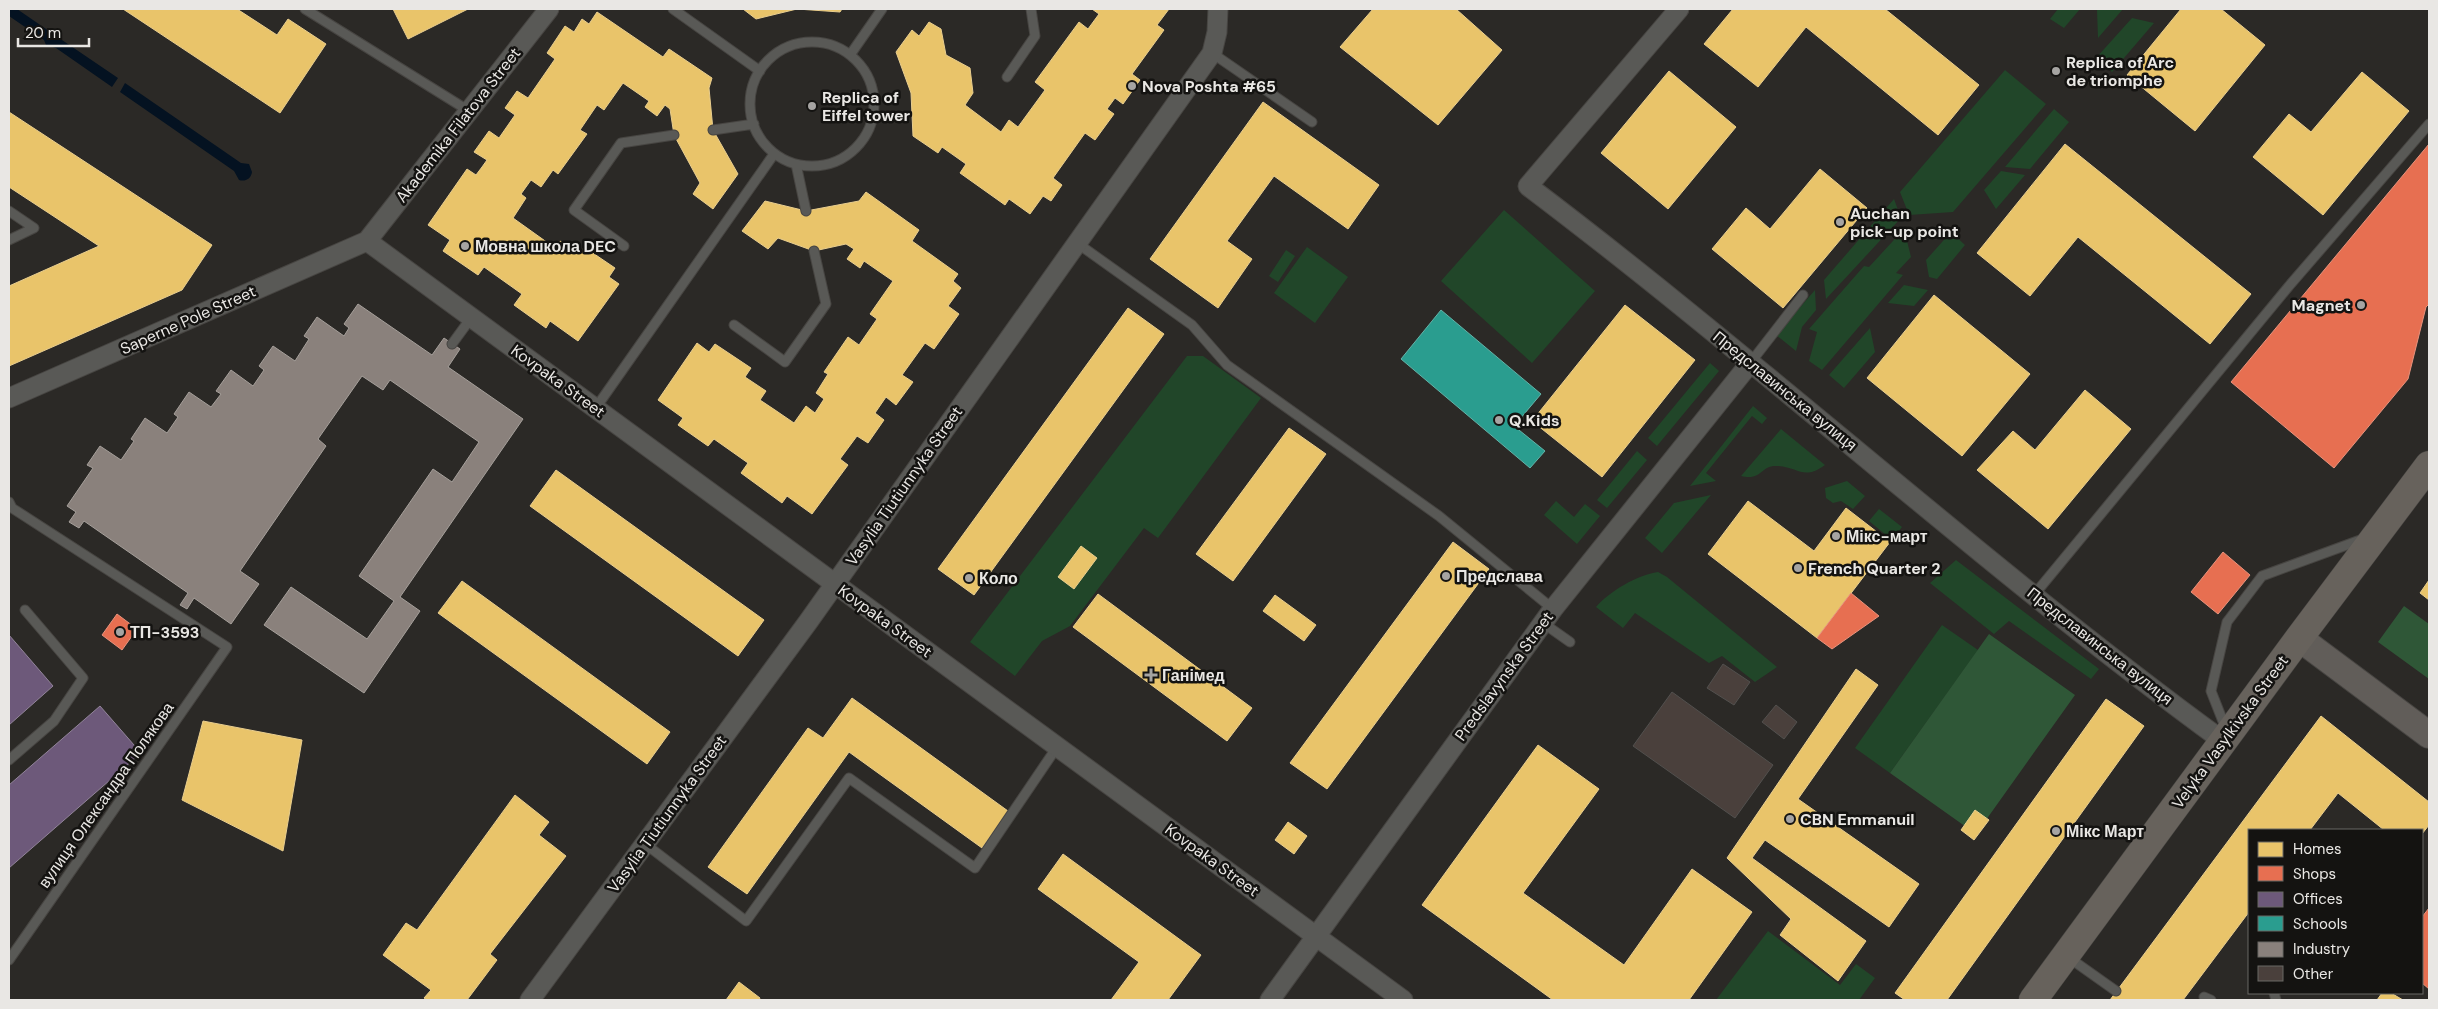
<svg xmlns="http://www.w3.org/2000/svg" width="2438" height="1009" font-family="'DM Sans',sans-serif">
<rect width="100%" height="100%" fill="#2b2926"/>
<path fill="#214629" d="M2058,9h22l-16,19 -14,-9z
M2098,9h25l-25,29 -1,-28z
M2132,18l22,5 -42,49 -16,-14z
M2005,70l41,34 -93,108 -44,3 -9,-23z
M2054,109l15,13 -39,47 -25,-2z
M2001,171l24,4 -29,34 -12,-19z
M1894,199l7,19 -75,81 -2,-19z
M1504,210l91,81 -63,72 -91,-82z
M1904,229l7,28 -15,16 7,2 -81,95 -13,-9 8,-29 -8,-3 55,-63 5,1z
M1951,232l14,13 -28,34 -8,-2 -3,-17z
M1307,247l41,30 -33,46 -41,-30z
M1286,250l9,6 -17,26 -9,-6z
M1904,285l24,5 -14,16 -26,-3z
M1815,290l1,20 -14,17 -6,24 -20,-16z
M1870,328l5,24 -31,36 -15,-13z
M1187,356h16l58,42 -103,140 -14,-10 -74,98 -28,15 -27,35 -45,-34z
M1710,363l9,8 -62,75 -9,-8z
M1753,406l14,12 -5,6 -10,-8 -46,57 10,8 -26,5z
M1781,429l44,36c-22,16 -26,2 -48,1 -17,-1 -14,15 -36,10z
M1637,451l10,9 -40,48 -10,-8z
M1847,481l18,15 -12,13 -12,-8 -8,2 -7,-5 -1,-10z
M1711,495l-49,58 -17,-15 29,-35z
M1556,501l18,16 11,-13 15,12 -23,28 -33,-29z
M1879,509l23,18 -10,13 -23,-19z
M1956,560l143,109 -8,10 -82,-58 -15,13 -64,-51z
M1658,572l9,5 110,90 -22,15 -33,-26 -13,7 -74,-50 -12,15 -27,-21c14,-16 41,-32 62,-35z
M1942,625l36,25 -88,123 -35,-25z
M1768,931l72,54 16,-21 19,14 -16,22h-143z"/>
<path fill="#2f5737" d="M2404,606l25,18v55l-51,-37z
M1989,634l86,61 -99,139 -86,-61z"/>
<path fill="#041221" d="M9,9h8l32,22 9,1 4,8 56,38 -6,9 -56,-39 -10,-3 -2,-5 -35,-24z
M125,83l116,80 8,1 3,8c-1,7 -7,10 -13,8l-5,-9 -114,-79z"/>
<path fill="#e9c46a" stroke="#e9ce8f" d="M123,9h114l40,26 11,-16 38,25 -46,69z
M393,9h75l-60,30z
M743,9h54l-41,10z
M797,9h45l-2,3z
M1092,9h77l-12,16 7,5 -32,44 8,6 -17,24 -8,-6 -8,11 7,5 -19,26 -10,-7 -32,45 9,7 -11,16 -8,-5 -13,18 -21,-15 -4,6 -45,-32 6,-9 -24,-17 -4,6 -25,-17 -2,-43 -15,-41 16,-22 7,6 10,-14 12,7 5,26 24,13 3,25 -8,12 36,27 8,-12 9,7 27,-37 -10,-8 44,-60 9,7 11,-15z
M1373,9h83l46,41 -64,75 -98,-78z
M1733,9h152l94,76 -41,50 -132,-108 -48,60 -54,-43z
M2181,9h40l44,36 -70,86 -68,-56z
M597,12l66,45 6,-8 43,29 -3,10 4,42 25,44 -25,35 -20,-15 7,-11 -26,-48 -4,-26 -5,-4 -8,11 -12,-9 4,-6 -26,-18 -19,27 -7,-5 -17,25 7,4 -29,40 -5,-4 -12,17 -10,-7 -10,14 5,4 -13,20 42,30 5,-7 19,13 5,-7 31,21 -6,9 10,7 -41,57 -28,-20 -4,7 -32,-23 8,-11 -38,-27 -6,8 -35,-24 7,-11 -22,-15 39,-56 9,6 6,-8 5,-7 -13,-8 15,-21 10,7 16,-23 -10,-7 12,-17 11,7 27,-39 -8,-6 18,-27 9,6 8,-13 7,5z
M1669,71l67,56 -68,82 -67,-56z
M2362,72l47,39 -86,104 -70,-58 36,-43 22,18z
M1263,102l116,83 -31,44 -74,-53 -47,65 25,18 -34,49 -68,-49z
M9,112l203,133 -30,45 -173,76v-80l90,-40 -90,-59z
M2065,144l186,150 -41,50 -132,-107 -48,59 -53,-43z
M1820,169l47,39 -84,100 -71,-59 34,-41 24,21z
M866,192l53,38 -7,11 46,33 -5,7 8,7 -13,18 11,8 -25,35 -9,-6 -23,32 11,7 -17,23 -10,-8 -11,16 9,7 -16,23 -11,-7 -17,23 8,6 -36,49 -25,-18 -5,7 -41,-30 7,-10 -34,-24 -6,7 -30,-21 5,-7 -25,-18 39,-57 12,9 6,-8 36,24 -6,9 21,14 -6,9 15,10 19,13 12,-17 9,7 9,-14 -8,-6 12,-19 -4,-2 24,-35 11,8 18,-26 -7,-5 23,-33 -29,-20 -4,7 -13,-9 7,-10 -8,-5 -32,7 -36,-13 -10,11 -26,-18 23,-30 41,10 53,-10z
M1934,295l96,79 -68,82 -95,-78z
M1625,305l70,55 -93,117 -70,-56z
M1128,308l36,26 -190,261 -36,-26z
M2085,390l46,39 -83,100 -71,-59 36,-39 22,19z
M1289,428l37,26 -93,127 -37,-27z
M556,470l208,150 -26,36 -208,-150z
M1748,501l66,50 32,-43 44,34 -73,96 -109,-84z
M1453,542l36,27 -162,220 -37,-26z
M1081,546l16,12 -23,31 -16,-12z
M2429,580v20l-9,-7z
M462,581l208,151 -23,32 -209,-151z
M1098,594l154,114 -25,33 -154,-114z
M1275,595l41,30 -12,16 -41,-30z
M1856,669l22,16 -80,114 121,85 -30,43 -124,-87 -13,18 114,83 -28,40 -58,-46 11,-16 -64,-61z
M852,698l156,113 -26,37 -133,-96 -102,142 -39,-27 100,-139 15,10z
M2106,699l38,27 -197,274h-42l-10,-7z
M2321,716l108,86v23l-7,9v-4h-38l-46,-37 -28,37h-61v82l-66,88h-73z
M203,721l99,19 -19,111 -101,-51z
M1538,745l61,44 -76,104 101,72 68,-96 60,43 -63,88h-136l-131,-95z
M515,795l34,27 -10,13 27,21 -76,98 7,6 -30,40h-40l-3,-2 7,-8 -48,-35 23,-32 11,7z
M1975,810l14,10 -15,20 -13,-10z
M1288,822l19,14 -13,18 -19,-14z
M1063,854l138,101 -33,45h-57l28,-38 -101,-73z
M739,982l21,16 -1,2h-33z
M2382,993h9l12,7h-26z"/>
<path fill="#e76f51" stroke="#e8937d" d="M2429,144v160l-3,3 -18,72 -74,89 -103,-86z
M2223,552l27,23 -32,39 -27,-22z
M1851,593l28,23 -47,33 -15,-11z
M117,614l20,15 -15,21 -20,-15z
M2429,908v81l-7,-6v-66z"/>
<path fill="#6d597a" stroke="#92849a" d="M9,635l44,51 -44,39z
M100,706l41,47 -132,115v-83z"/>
<path fill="#2a9d8f" stroke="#63b3a8" d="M1441,310l100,84 -27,32 31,25 -15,17 -129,-109z"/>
<path fill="#8a817c" stroke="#a6a09b" d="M358,304l74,51 12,-17 16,11 -12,18 75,52 -123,178 20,14 -56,82 -100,-68 27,-38 76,52 27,-38 -35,-25 74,-107 19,13 27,-40 -89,-62 -7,10 -21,-14 -44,63 8,7 -86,125 19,13 -28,40 -37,-26 -7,11 -7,-4 8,-12 -104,-72 -5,7 -10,-6 7,-10 -9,-6 26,-38 -6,-3 13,-19 21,14 13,-19 -3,-2 14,-21 22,15 11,-16 -4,-3 15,-22 22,15 10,-13 -5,-3 15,-21 22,16 11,-16 -5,-4 14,-20 22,15 14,-22 -5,-3 13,-19 27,19 5,-8 -5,-4z"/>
<path fill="#4a403c" stroke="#52504e" d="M1723,664l27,18 -16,23 -27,-17z
M1672,692l101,73 -38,53 -102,-72z
M1776,705l21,17 -13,17 -22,-17z"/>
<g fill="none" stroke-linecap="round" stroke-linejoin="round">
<g stroke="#474542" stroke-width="11">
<path id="service" d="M305,9l164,102
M673,9l87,62
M750 104a62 62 0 1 1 124 0a62 62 0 1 1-124 0Z
M1212,53l100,69
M850,55l32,-46
M1007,77l28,-41 -4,-27
M713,130l41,-6
M796,164l10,47
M9,211l25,17 -25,12
M1077,243l115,82 35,40 212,151 114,93
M624,246l-50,-36 47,-67 53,-8
M734,325l51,37 41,-58 -12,-53
M452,344l19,-26
M1751,362l52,-67
M595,409l179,-255
M9,502l3,6 215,139 -218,313
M2034,595l255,-309 140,-162
M1543,623l27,19
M2226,729l-15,-38 16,-69 35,-46 101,-37
M9,760l45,-39 29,-43 -58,-68
M644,843l102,78 103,-143 126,90 82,-121
M2068,957l48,34
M2274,993l2,7
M2204,997l7,3"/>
</g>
<g stroke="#474542" stroke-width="21">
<path id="minor" d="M1679,9l-151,177c237,179 455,380 695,555
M367,241l1036,759
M9,398l358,-157 182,-232
M530,1000l278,-378 404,-569 5,-21 1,-23
M1270,1000l283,-391 198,-247"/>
</g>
<g stroke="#474542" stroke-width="28">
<path id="secondary" d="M2299,638l130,97"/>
</g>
<g stroke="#474542" stroke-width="29">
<path id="primary" d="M2033,1000l266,-362 130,-173"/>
</g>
<use href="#service" stroke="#595956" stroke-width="9"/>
<use href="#minor" stroke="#595956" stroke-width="19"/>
<use href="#secondary" stroke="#615d59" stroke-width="26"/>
<use href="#primary" stroke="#67625c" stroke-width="28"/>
</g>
<g fill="#a6a4a2" stroke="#141311" stroke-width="2">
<circle cx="2056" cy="71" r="5"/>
<circle cx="1132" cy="86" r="5"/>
<circle cx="812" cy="106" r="5"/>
<circle cx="1840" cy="222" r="5"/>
<circle cx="465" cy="246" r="5"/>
<circle cx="2361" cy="305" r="5"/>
<circle cx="1499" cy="420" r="5"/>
<circle cx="1836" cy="536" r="5"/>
<circle cx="1798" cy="568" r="5"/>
<circle cx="1446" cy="576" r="5"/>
<circle cx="969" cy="578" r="5"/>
<circle cx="120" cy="632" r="5"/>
<path d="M1148.5 667.5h5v5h5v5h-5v5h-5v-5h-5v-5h5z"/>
<circle cx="1790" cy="819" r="5"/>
<circle cx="2056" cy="831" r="5"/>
</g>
<g text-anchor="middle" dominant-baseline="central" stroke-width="5" stroke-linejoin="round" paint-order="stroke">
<g font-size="16" font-weight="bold" fill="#e9e7e4" stroke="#141311" text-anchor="start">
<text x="2066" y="62">Replica of Arc<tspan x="2066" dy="18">de triomphe</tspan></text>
<text x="1142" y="86">Nova Poshta #65</text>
<text x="822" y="97">Replica of<tspan x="822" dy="18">Eiffel tower</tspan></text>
<text x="1850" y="213">Auchan<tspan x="1850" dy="18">pick-up point</tspan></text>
<text x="475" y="246">Мовна школа DEC</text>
<text x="2351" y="305" text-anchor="end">Magnet</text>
<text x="1509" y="420">Q.Kids</text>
<text x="1846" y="536">Мікс-март</text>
<text x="1808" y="568">French Quarter 2</text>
<text x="1456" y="576">Предслава</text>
<text x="979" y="578">Коло</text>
<text x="130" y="632">ТП-3593</text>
<text x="1162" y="675">Ганімед</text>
<text x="1800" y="819">CBN Emmanuil</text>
<text x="2066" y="831">Мікс Март</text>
</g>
<g font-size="16" fill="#e9e7e4" stroke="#141311">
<text transform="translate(458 125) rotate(-52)">Akademika Filatova Street</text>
<text transform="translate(188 320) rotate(-24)">Saperne Pole Street</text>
<text transform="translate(558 381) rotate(36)">Kovpaka Street</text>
<text transform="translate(1785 391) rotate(39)">Предславинська вулиця</text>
<text transform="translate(904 486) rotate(-55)">Vasylia Tiutiunnyka Street</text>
<text transform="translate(885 621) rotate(36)">Kovpaka Street</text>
<text transform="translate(2100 646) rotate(38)">Предславинська вулиця</text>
<text transform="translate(1504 676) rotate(-54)">Predslavynska Street</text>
<text transform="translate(2230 732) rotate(-54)">Velyka Vasylkivska Street</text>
<text transform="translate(106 795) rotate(-55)">вулиця Олександра Полякова</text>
<text transform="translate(667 814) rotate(-54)">Vasylia Tiutiunnyka Street</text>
<text transform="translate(1212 860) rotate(36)">Kovpaka Street</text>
</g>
</g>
<rect width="2438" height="1009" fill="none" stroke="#e9e7e4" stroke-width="20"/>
<rect x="2248" y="829" width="175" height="165" fill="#141311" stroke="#696865"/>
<rect x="2258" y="842" width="25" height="15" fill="#e9c46a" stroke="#696865"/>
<text x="2293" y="854" font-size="15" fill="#e9e7e4">Homes</text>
<rect x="2258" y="866" width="25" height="15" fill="#e76f51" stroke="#696865"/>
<text x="2293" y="879" font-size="15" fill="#e9e7e4">Shops</text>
<rect x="2258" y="892" width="25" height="15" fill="#6d597a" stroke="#696865"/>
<text x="2293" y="904" font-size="15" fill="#e9e7e4">Offices</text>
<rect x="2258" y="916" width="25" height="15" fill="#2a9d8f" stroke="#696865"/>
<text x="2293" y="929" font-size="15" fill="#e9e7e4">Schools</text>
<rect x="2258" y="942" width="25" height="15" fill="#8a817c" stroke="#696865"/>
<text x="2293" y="954" font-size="15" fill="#e9e7e4">Industry</text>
<rect x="2258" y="966" width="25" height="15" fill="#4a403c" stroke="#696865"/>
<text x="2293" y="979" font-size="15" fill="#e9e7e4">Other</text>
<path d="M18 38v8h71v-8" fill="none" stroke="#e9e7e4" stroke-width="2.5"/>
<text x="25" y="38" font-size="15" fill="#e9e7e4" stroke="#141311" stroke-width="4" paint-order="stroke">20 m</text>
</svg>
